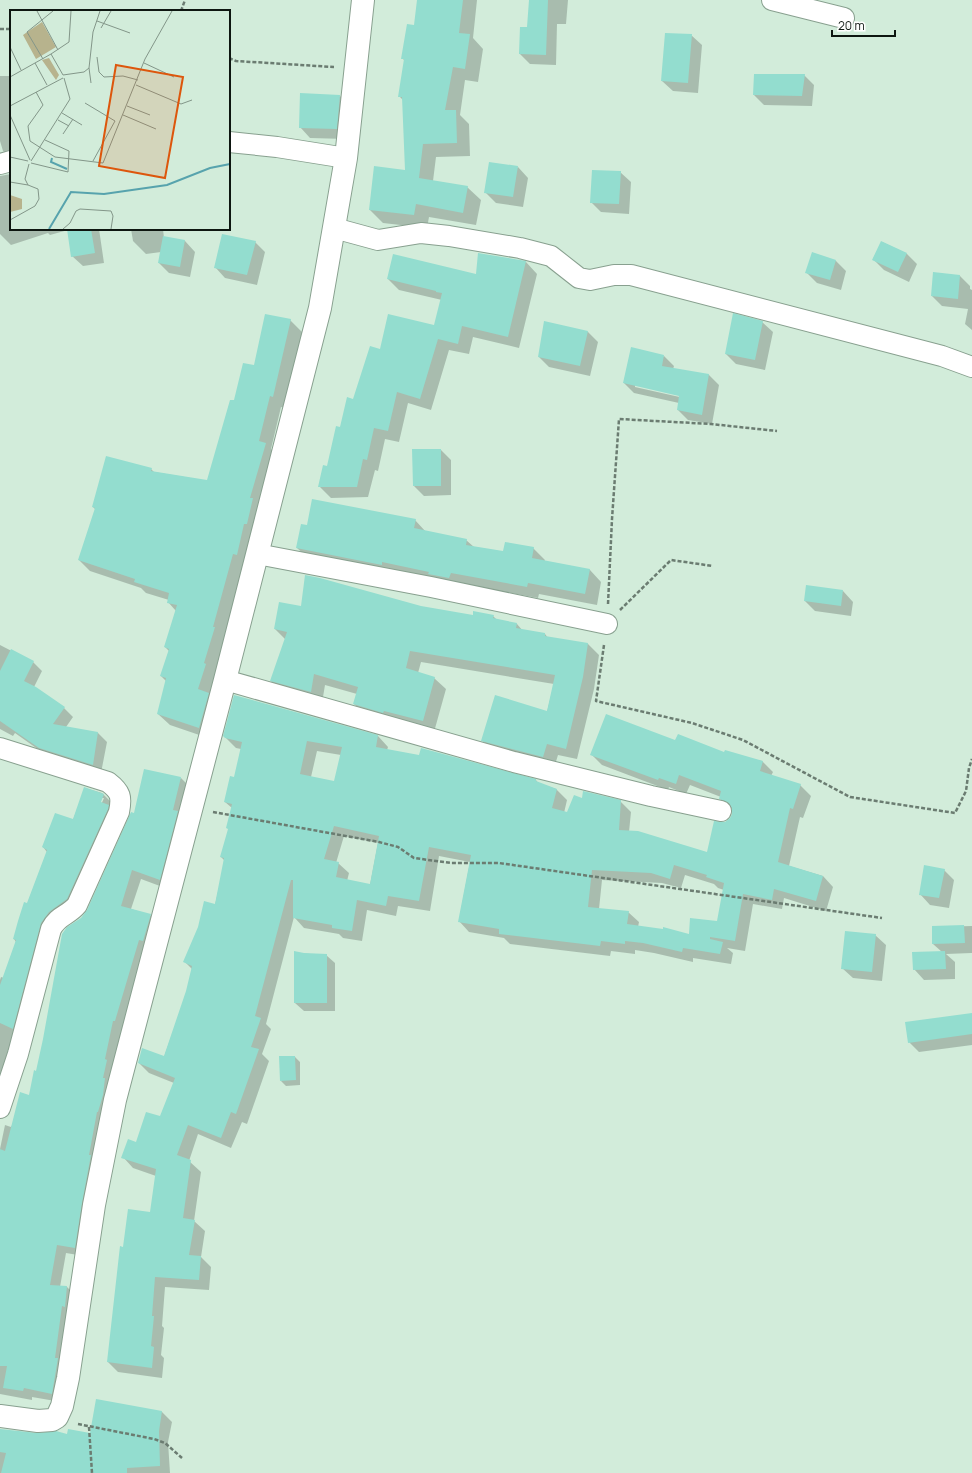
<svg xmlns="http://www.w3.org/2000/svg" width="972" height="1473" font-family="Manrope,sans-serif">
<rect width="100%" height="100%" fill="#d2ecda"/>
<path fill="#0003" fill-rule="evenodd" d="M418,0h59l-4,38 10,11 -5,33 -13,-2 -5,35 9,9 1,32 -34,1 -3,24 34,6 14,13 -5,25 -47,-8 -2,11 -44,-5 -13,-13 36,-39 -2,-70 -5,-5 6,-35 -2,-2 12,-33z
M530,0h38l-2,24h-9l-1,41 -26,-1 -10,-10 8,-26z
M691,35l11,10 -4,48 -25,-2 -11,-10z
M804,75l10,10 -2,21 -48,-1 -10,-10z
M0,76h11v83l-8,-8 -3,-10z
M340,96l10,10 -4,33 -36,-1 -10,-11z
M518,167l10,11 -5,29 -27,-4 -11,-11z
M620,172l11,10 -2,32 -28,-2 -10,-10z
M11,174v55h88l5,34 -21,3 -11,-10 -4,-26 -18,5 -2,-2 -37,12 -11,-11v-58z
M131,229h32l1,9 21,3 10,11 -5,25 -21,-4 -10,-10 2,-11 -15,2 -13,-13z
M255,242l10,10 -8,33 -32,-7 -10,-11z
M882,242l25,12 10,10 -8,18 -25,-12 -11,-11z
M812,254l24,7 10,10 -5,19 -24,-7 -10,-10z
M526,262l11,12 -18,74 -46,-11 -4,17 -20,-4 -18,60 -23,-7 -9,39 -14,-3 -7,32 -3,-1 -7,27 -37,1 -11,-11 8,-20 12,-39 40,-78 55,-24 7,-26 -43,-10 -11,-11 89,-4z
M934,273l26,3 10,10v3l2,1v40l-7,-6 3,-15 -26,-3 -10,-10z
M290,320l12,12 -17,76 -4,-1 -10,42 6,6 -66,284 -41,-14 -12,-11 8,-33 -5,-5 8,-25 -4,-4 11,-36 -8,-9 1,-2 -23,-7 -5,-5 -51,-17 -11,-11 17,-50 -3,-3 58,-38 3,3 54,9 27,-79 20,-35z
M545,322l43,10 10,10 -8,34 -41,-9 -10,-10z
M762,322l11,10 -8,38 -29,-6 -10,-10z
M664,356l10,10 -1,3 36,6 10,10 -7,39 -24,-4 -10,-10 1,-7 -45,-10 -10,-10zM635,385l49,11v2l-49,-11z
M441,450l10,10v35l-27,1 -10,-10z
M415,520l11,12 40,8 8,7 30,5 29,-4 12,12 -1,2 46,8 11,12 -4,23 -58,-11 -1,4 -76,-14 -153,-25 -12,-11 10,-22z
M843,591l10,11 -2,14 -36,-5 -10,-10z
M302,607h119l52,9h20l4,4 20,4 6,7 22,3 3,4 40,6 11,11 -5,34 -17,70 -19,-4 -4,13 -61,-16 -11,-12 65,-28 7,-28 -133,-22 -3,11 16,5 12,11 -12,43 -69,-17 -11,-11 3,-10 -32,-9 -3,18 -40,-11 -11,-11 15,-41 -11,-11z
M0,645l33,17 9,9 -8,16 30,21 9,9 -7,10 32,6 9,9 -6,31 -52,-16 -34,-24 -2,3 -13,-7z
M224,736h154l10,11 -1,3 149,30 2,3 18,6 11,11 -3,13 4,1 52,-13 11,11 -2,20 79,21 17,-30 6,-4 2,-5v-4l-12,-11v-2l-31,-12 -4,9 -17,-7 -1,3 -66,-25 -11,-11 85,-12 86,19 11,11 -2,4 29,9 11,11 -8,22 -3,-1 -11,49 34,10 10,11 -7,24 -42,-13 -2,11 -29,-5 -8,47 -18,-3 6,5 -2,11 -38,-6v4l-39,-9 -19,-3v4l-24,-3 -1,5 -100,-12 -6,-6 -35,-6 -10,-11 11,-59 -31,-6 -9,55 -32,-5 -2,10 -29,-6 -5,31 -19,-3 -4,-4 -35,-6 -10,-11 -28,107 5,5 -9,25 7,7 -22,63 -5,-2 -11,26 -33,-14 -9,27 12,11 -7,49 11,10 -4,26 10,10 -2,23 -44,-3 -3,39 2,2 -3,27 3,3 -2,20 -44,-6 -10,-10 16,-114 27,-35 5,-37 -23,-8 -10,-11 38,-39 13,-35 -25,-10 -10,-10 25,-6 23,-65 5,-23 -7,-7 30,-57 10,-44 -4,-4 8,-28 3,-21 -7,-6 10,-23 6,-30 -5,-1zM317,751l24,4 -6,28 -24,-6zM344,836l34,7 -8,42 -23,-4 2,-8 -11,-10h-2zM685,875l29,9 4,4 6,2 -6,32 -28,13 -52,-8 1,-5 -11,-10 -29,-3 3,-29 60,3 19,5z
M181,778l9,9 -22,102 -27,-10 -10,30 19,6 9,8 -35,107 -2,-1 -9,39 -29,188 -18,-3 -6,34h7l9,9 -15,106 -29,-5v3l-32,-6v-245l5,-24 6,2 19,-31 52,-178 6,-8 46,-95z
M85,788l17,5 11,11 -54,118 -59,159v-101l1,-3 3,1 12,-36 -2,-3 33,-87 -4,-5 30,-27zM101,798h3l-4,9z
M944,870l10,10 -5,28 -19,-3 -10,-11z
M972,926v27l-26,1 9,8v17l-31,1 -10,-11 28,-17 -9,-8v-17z
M875,935l11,10 -4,36 -29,-3 -11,-10z
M295,953l31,2 9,8v48h-31l-9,-8z
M972,1017v28l-53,7 -10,-10z
M295,1057l5,5v23l-14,1 -5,-5z
M112,1403l50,9 10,10 -4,20 2,31h-170v-43l36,4h54z"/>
<path fill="#93ddcf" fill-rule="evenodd" d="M417,0h46l-4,33 11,1 -5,35 -12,-2 -8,43h11l1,33 -34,1 -4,34 49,8 -5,27 -47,-9 -2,11 -45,-5 5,-44 31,4 -3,-73h-4l6,-38h-3l6,-35 7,1z
M529,0h19l-2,55 -27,-1 1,-27h7z
M665,33l27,1 -4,49 -27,-2z
M754,74h51l-3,22 -49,-1z
M300,93l40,2 -3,34 -38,-1z
M489,162l29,4 -5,31 -29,-4z
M592,170l29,1 -2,33 -29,-1z
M67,229h24l4,24 -24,4z
M222,234l34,7 -9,34 -33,-7z
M163,236l22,4 -5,27 -22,-4z
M881,241l26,12 -9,19 -26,-12z
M812,252l24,8 -6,20 -25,-7z
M478,253l48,8 -18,76 -46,-11 -4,18 -20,-5 -18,60 -23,-7 -9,39 -14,-3 -7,32 -4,-1 -6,28h-39l5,-22 4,1 9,-40 4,1 7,-30 6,2 17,-53 10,3 8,-35 46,11 8,-32 -6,-1v-1l-49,-12 6,-25 83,20z
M933,272l27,3 -2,24 -27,-3z
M733,313l30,8 -8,39 -30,-6z
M265,314l26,5 -18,78 -3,-1 -11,45 7,2 -16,55h3l-6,26h-3l-7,31 -4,-1 -20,73h2l-11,36 2,1 -8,25 11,4 -10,35 -42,-14 9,-36 -6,-2 9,-27 -5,-2 13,-42 -10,-2 2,-10 -35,-11 1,-3 -57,-19 17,-52 -3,-1 14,-51 46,12 -1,3 56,9 23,-80h4l9,-37 11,2z
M544,321l44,10 -8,35 -42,-9z
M631,347l33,8 -2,11 47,8 -7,41 -25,-5 2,-14 -56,-13z
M412,449h29v37h-28z
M312,499l104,20 -2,9 53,11 -1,6 37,6 2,-9 29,5 -2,11 58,11 -5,25 -57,-11 -1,4 -76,-14 -2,5 -21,-4 1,-2 -47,-10v3l-86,-17 5,-24 6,1z
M305,575l15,3 101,28 52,9v-4l21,4 -1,3 24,5 -1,5 29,5v3l43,7 -5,34 -17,72 -19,-5 -4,13 -62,-16 14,-46 52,16 8,-36 -145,-24 -4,17 29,9 -12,44 -39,-10 -1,2 -30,-9 5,-17 -44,-13 -3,18 -41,-11 17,-49 -13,-3 5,-27 22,4z
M806,585l37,5 -2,16 -37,-5z
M11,649l23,12 -10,20 12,6 29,20 -12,17 45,8 -5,33 -54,-17 -39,-27v-50z
M234,695l144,40 -2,12 43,8 2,-7 115,31v2l21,8 -5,19 15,4 7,-17 8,3 1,-7 38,9 -2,30 19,1 69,21 7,-31 11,1 5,-4 2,-4v-6l-3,-5 -10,-4 2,-8 -42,-16 -3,9 -17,-6 -1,2 -68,-25 16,-41 69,26 3,-6 46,18 1,-2 38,11 -3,10 41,13 -8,25 -3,-1 -12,54 45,14 -7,25 -42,-12 -2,11 -29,-6 -8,47 -25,-4v2l13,3 -3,12 -37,-6 -1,4 -39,-9 -18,-2v3l-24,-3 -1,5 -101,-12v-5l-41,-7 13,-67 -42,-8 -10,54 -31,-5 -2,10 -29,-6 -5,31 -20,-3v-3l-39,-7v-38h-2l-36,136 6,2 -10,29 8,2 -23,65 -5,-2 -10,26 -33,-13 -11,30 14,5 -8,58 12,2 -6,35 12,1 -2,24 -44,-3 -3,39h2l-3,30 3,1 -2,21 -45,-6 13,-116 3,1 5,-38 22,3 6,-43 -35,-11 7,-19 8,3 10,-30 14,4 15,-38 -37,-15 4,-15 22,8 22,-65 6,-25 -9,-4 15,-35 6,-26 11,3 9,-46 -4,-1 8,-28 -2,-1 6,-24 -8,-2 6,-26 4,1 8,-35 -17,-4 -2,-2zM307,741l35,6 -8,34 -34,-7zM334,826l45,10 -9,48 -34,-7 3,-15 -15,-3zM674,865l33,10 -1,2 18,6 -7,38 -27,-3 -1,16 -26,-7v2l-36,-5 2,-13 -41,-4 4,-37 59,3 19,6z
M144,769l37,8 -8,33 5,1 -18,69 -28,-10 -11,36 30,8 -8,27 -4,-1 -24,81h-2l-8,38 2,1 -4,18h2l-2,17 -5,17h-1l-8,43h2l-9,48 -7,45 -18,-3 -7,40 17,1 -2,21 -3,-1 -7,52h3l-6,36 -28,-6 -1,3 -20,-3 4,-22h-7v-217l5,2 15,-59 9,3 5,-25 2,1 7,-32 19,-105 5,-7 14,-9 6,-8 44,-98 3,1z
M84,787l20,7 -3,8 8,3 -1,4 -41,90 -18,13 -8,11 -28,106 -13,-6v-38l16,-45 -3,-1 5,-18 6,-19 3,1 20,-53 -5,-3 13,-34 18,6z
M924,865l21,4 -6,29 -20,-3z
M964,925l1,18 -33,1v-18z
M845,931l31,3 -4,38 -31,-3z
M294,951l10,2 23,1v49h-33z
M945,951l1,18 -33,1 -1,-18z
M972,1013v21l-64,9 -3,-21z
M279,1056h16l1,24 -16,1z
M96,1399l66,12 -3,20 1,35 -33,2v5h-126l5,-20 -6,-1v-23l37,4 19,-2 11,3 1,-5 22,4z"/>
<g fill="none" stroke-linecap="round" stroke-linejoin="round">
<g stroke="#88a08f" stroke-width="22">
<path id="minor" d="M772,0l72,18
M229,142l48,5 69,11
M0,164l11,-3
M334,228l44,12 43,-7 28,3 71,12 31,8 28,22 11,2 24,-5h17l311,81 30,11
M257,554l174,33 176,37
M225,680l289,82 137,34 70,15
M0,748l108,34c13,10 14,15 11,30l-42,93c-9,11 -19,10 -26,24l-33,125 -18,54"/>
</g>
<g stroke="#88a08f" stroke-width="24">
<path id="secondary" d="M0,1416l38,5 14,-1 5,-3 5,-11 6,-28 26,-173 21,-105 110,-420 95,-372 26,-150 17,-158"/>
</g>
<path stroke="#6b7c71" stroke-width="2.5" stroke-dasharray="4 2" stroke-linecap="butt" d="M181,11l4,-11
M0,29h11
M229,58l7,3 98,6
M608,604l4,-85 7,-100 92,5 66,7
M620,610l51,-50 42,6
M604,645l-8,56 96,22 51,17 107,57 105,16 11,-22 3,-23 3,-9
M213,812l166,30 19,5 16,11 37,5h48l383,55
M78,1424l76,15 11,4 17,15
M89,1427l3,46"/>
<use href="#minor" stroke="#fff" stroke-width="20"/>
<use href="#secondary" stroke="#fff" stroke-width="22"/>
</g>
<g transform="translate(10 10)">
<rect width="220" height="220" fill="#d2ecda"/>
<path d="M32,12l14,25 -20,12 -13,-24zM39,48l10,17 -3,5 -14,-20zM0,185l12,4v10l-12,3z" fill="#b7b38d"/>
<path fill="none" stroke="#57a3ad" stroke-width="2" d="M42,148l-1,4 16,7M39,219l22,-37 33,2 63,-9 43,-17 20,-4"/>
<path fill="none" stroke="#839689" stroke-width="1" d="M27,1l21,39M87,11l33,12M91,18l10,-17M0,37l11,23M41,44l18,-12 2,-31M87,47l2,15 5,5 19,-1 15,4M33,49l-16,-27 26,-21M25,53l12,22M134,53l30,14M79,58l2,15M53,65l21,-3 5,-4 4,-36 7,-21M0,67l41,-23 12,21M126,75l45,19 11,-4M26,82l7,13 -15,21 2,15 25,16 48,6 42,-104 27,-48M75,93l30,18 -22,40M0,96l53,-28M117,96l23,9M52,103l20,12M0,105l20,45M113,105l33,14M48,110l11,6M53,124l10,-15M0,147l18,4M21,151l39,-62 -6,-21M21,153l37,9 1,-21 -24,-11M0,172l18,3M0,210l25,-14 4,-7 -1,-10 -10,-4 -3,-6 4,-15M53,219l7,-6 6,-12 4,-2 31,2 2,5 -2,13"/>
<path fill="#dd560c" fill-opacity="0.15" stroke="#dd560c" stroke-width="2" d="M106,55l67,12 -18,101 -66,-12z"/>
<rect width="220" height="220" fill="none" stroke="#0d1610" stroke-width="2"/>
</g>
<path d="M832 30v6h63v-6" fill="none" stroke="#0d1610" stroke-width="2"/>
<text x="838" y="30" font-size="12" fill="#0d1610" stroke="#ffffff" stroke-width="3" paint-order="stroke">20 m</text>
</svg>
